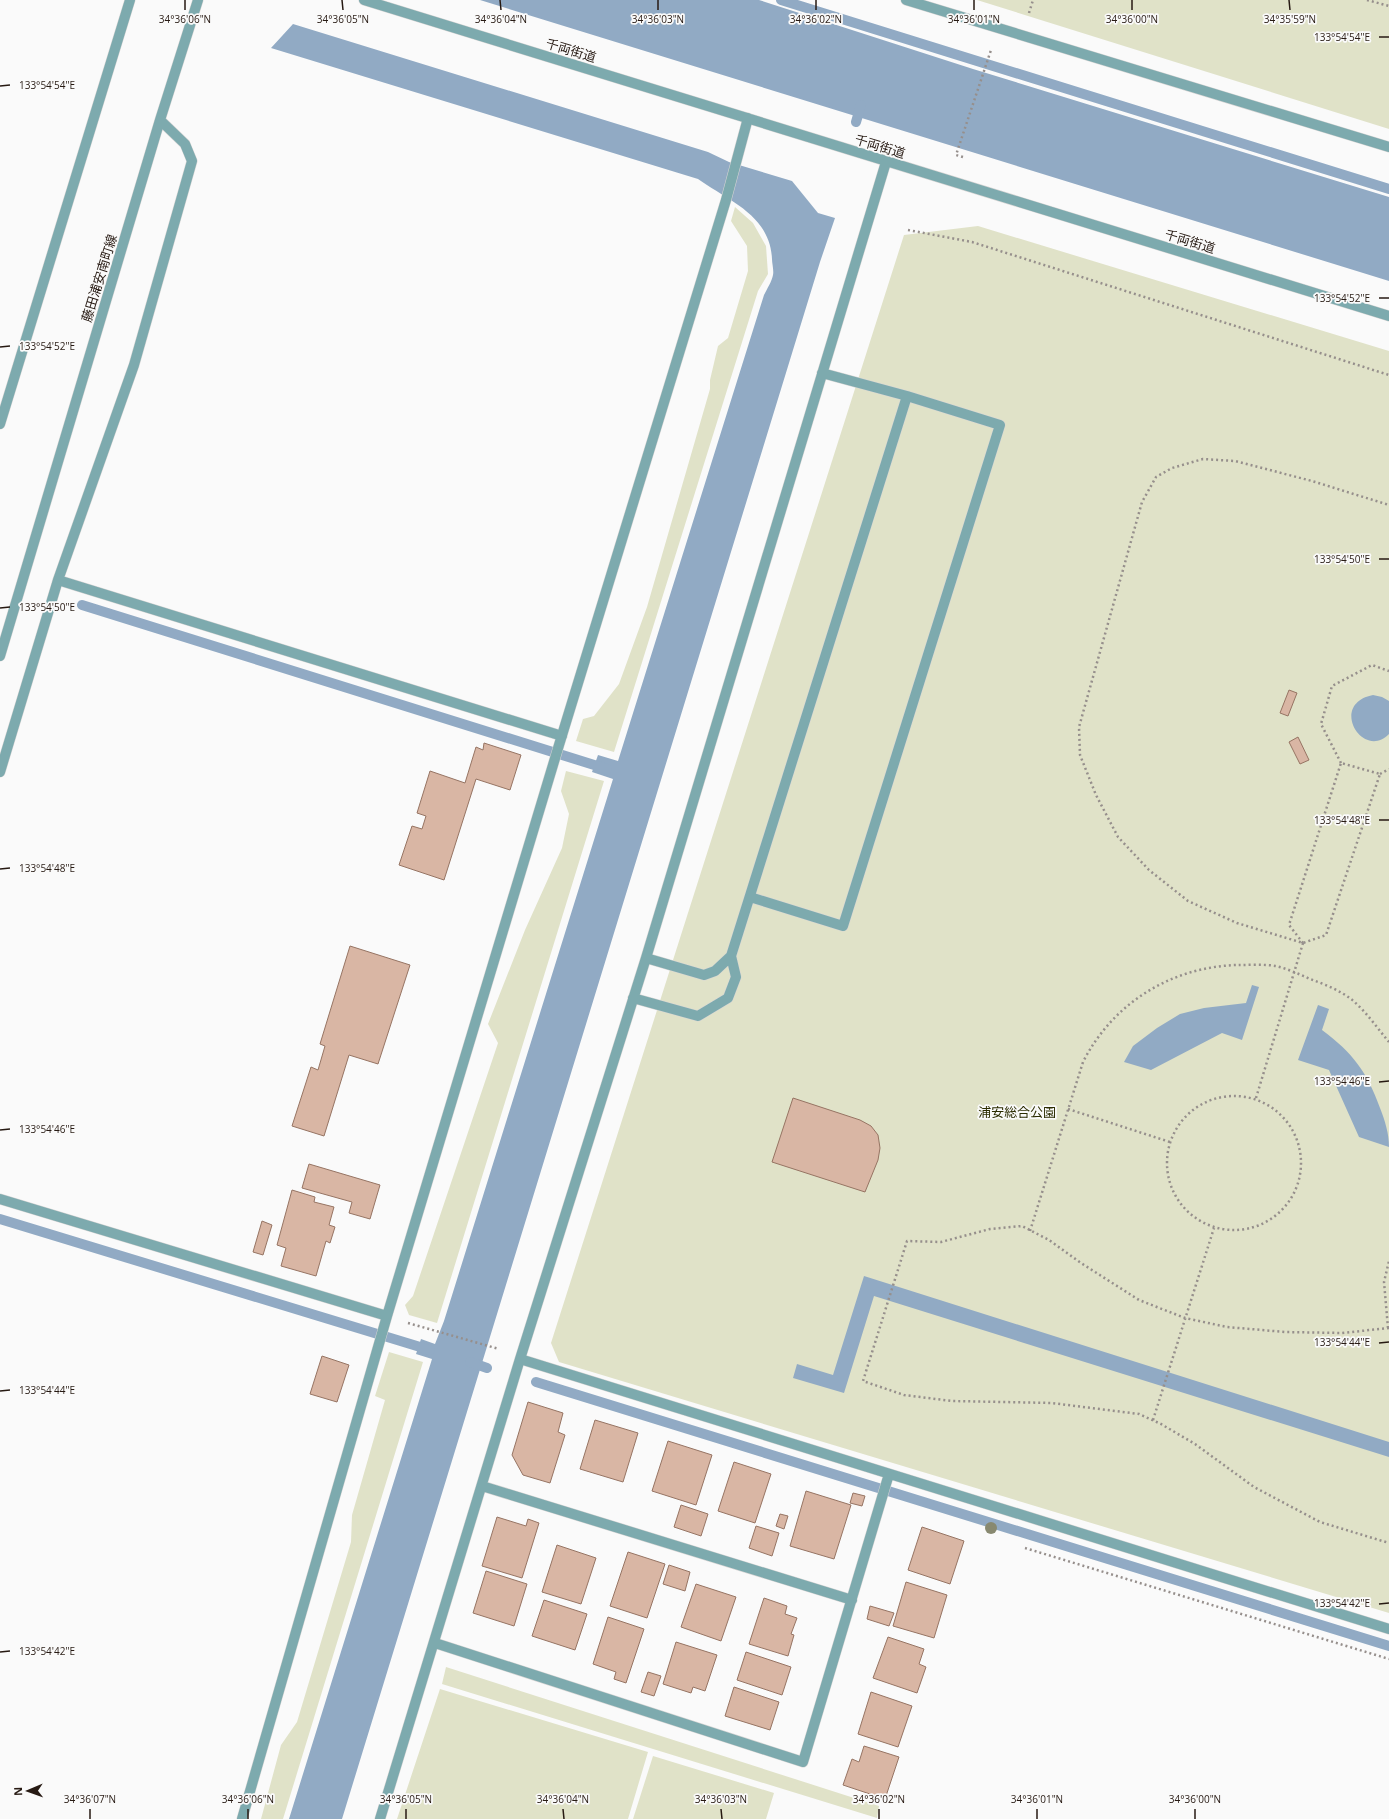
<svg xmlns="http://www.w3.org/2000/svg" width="1389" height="1819" font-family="'Open Sans','Noto Sans JP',sans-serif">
<rect width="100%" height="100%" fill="#fafafa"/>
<path fill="#e0e2c8" d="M977,0h412v129z
M735,207l18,16 13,23 2,28 -10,17 -144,461 -38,-11 7,-22 11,-3 25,-32 28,-77 63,-218v-9l8,-34 10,-8 20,-67 -1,-25 -16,-25z
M978,226l411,125v1262l-830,-251 -8,-19 353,-1108z
M566,771l38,10 -167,542 -28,-8 -4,-10 8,-9 85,-253 -10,-19 37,-94 37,-82 7,-34 -8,-23z
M389,1352l34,10 -140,457h-22l20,-74 16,-23 54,-180 1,-27 33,-115 -10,-4z
M446,1667l433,139 -2,12 -435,-134z
M440,1689l208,63 -20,67h-231z
M653,1756l121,37 -8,26h-133z"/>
<path fill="#91aac4" d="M480,0h279l214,69 416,128v84z
M293,24l415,128 21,10 63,19 26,32 17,5 -15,44 -478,1557h-53l143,-460 -16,-5 5,-15 14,5 9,-23 169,-542 -21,-7 6,-17 20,6 146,-466c3,-6 8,-14 9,-20 1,-5 -1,-11 -1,-16 -2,-44 -43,-58 -74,-80l-427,-131z
M1373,695l9,2 7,4v33c-26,27 -61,-30 -16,-39z
M1252,985l7,2 -17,53 -20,-7 -71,37 -27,-8 9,-16 24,-18 23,-14 24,-6 42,-5z
M1318,1005l11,4 -7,21c31,23 45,42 58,78 5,13 9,25 9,39l-30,-10 -30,-67 -31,-10z
M864,1276l525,166v15l-515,-161 -30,97 -51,-15 4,-14 36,11z"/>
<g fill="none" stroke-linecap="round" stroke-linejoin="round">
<path stroke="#91aac4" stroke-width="10" d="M781,0l608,189
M856,122l5,-17
M82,605l525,164
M0,1219l430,131
M470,1362l17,6
M536,1382l853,264"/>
</g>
<path fill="#d9b6a4" stroke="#967463" d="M1289,690l8,3 -9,23 -8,-3z
M1298,737l11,23 -9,4 -11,-22z
M484,743l37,12 -11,35 -34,-11 -32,101 -45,-15 13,-39 10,3 4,-13 -9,-3 13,-42 35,12 11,-36 7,3z
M350,946l60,19 -32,99 -29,-9 -25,81 -32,-10 19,-59 7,3 7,-24 -5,-2z
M793,1098l67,22 11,6 7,9 2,13 -2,12 -13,32 -93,-30z
M309,1164l71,21 -10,34 -21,-6 3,-11 -50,-14z
M292,1190l23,7 -1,5 20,5 -5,18 6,2 -5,16 -4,-2 -10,35 -35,-10 5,-18 -9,-3z
M262,1221l10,4 -9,30 -10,-3z
M322,1356l27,9 -12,37 -27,-8z
M528,1402l35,11 -5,19 7,3 -15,48 -27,-8 -11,-20z
M595,1420l43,13 -15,49 -43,-13z
M668,1441l44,14 -16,50 -44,-14z
M734,1462l37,12 -16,49 -37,-12z
M806,1491l45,14 -17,54 -44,-13z
M853,1493l12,3 -3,10 -12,-3z
M681,1505l27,9 -7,22 -27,-9z
M780,1514l8,2 -4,13 -8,-3z
M497,1517l29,9 2,-7 11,4 -17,55 -40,-12z
M756,1526l23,7 -7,23 -23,-8z
M922,1527l42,14 -14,43 -42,-14z
M557,1545l39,13 -15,46 -39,-12z
M628,1552l37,12 -18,54 -37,-12z
M669,1565l21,7 -5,19 -22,-7z
M486,1571l41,13 -13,42 -41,-13z
M906,1582l41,13 -13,43 -41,-12z
M696,1584l40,13 -15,44 -40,-14z
M764,1598l23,8 -2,8 12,4 -6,16 3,1 -6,21 -39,-12z
M544,1600l43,14 -12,36 -43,-14z
M870,1606l24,7 -5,13 -22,-7z
M608,1617l36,12 -18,54 -12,-4 2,-7 -23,-8z
M888,1637l36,12 -5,15 7,3 -9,26 -44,-15z
M676,1642l41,13 -12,36 -12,-4 -2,6 -28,-9z
M746,1652l45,15 -9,28 -45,-15z
M648,1672l13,4 -7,20 -13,-4z
M734,1687l45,15 -9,28 -45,-14z
M871,1692l41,14 -14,41 -40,-13z
M864,1746l35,11 -14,42 -42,-14 9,-26 7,3z"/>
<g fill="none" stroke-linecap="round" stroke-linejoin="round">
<g stroke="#d8d6d5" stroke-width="11">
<path id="minor" d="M364,0l1025,316
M906,0l483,147
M822,373l85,23
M0,424l130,-424
M58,580l504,156
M0,656l160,-536 38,-120
M0,772l58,-192 76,-215 58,-204 -7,-17 -25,-24
M646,958l58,17 11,-4 16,-15 176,-560 93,29 -157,501 -93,-29
M633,998l65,18 30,-18 8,-21 -5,-21
M0,1199l387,117
M520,1359l869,270
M482,1486l370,114
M435,1643l368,119 86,-288
M242,1819l145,-503 172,-571 167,-545 22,-82
M380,1819l140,-460 126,-401 240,-796"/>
</g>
<path stroke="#968f8c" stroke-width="2.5" stroke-dasharray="2 3" stroke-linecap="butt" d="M1367,0l22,6
M1029,13l4,-13
M963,157l-7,-2 35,-105
M908,230l64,12 417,133
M1341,763l-20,-39 11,-38 40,-21 17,6
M1380,774l9,-5
M1303,943l-14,-18 52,-162 39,11 -54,161 -23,8 -66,-20 -49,-22 -39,-31 -31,-33 -22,-42 -16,-40 -1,-28 63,-225 14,-25 16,-9 31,-9 32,2 77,20 77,24
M1167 1163a67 67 0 1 1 134 0a67 67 0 1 1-134 0Z
M1256,1098l47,-155
M1068,1109l102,33
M1030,1231l53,-169c30,-59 88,-95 154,-97 12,0 27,-1 39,1 12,3 23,8 34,13 14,5 29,11 41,20 15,12 26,29 38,43
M408,1323l91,26
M1388,1328l-4,-46 5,-21
M1389,1328l-47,5 -57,-1 -58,-5 -42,-9 -46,-18 -58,-37 -32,-23 -27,-14 -32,3 -49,13 -34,-1 -44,140 41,14 48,6 100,2 87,11 22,10 34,20 59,43 66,35 69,21
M1153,1420l61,-192
M1025,1548l364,111"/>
<use href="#minor" stroke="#7daaae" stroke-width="10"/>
</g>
<circle fill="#888970" cx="991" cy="1528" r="6"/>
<path fill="none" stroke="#271a13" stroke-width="1.5" d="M185,0v10M342,0l1,10M500,0l1,10M658,0v10M816,0v10M974,0v10M1132,0v10M1289,0l1,10M1379,37h10M0,86l10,-1M1379,298h10M0,347l10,-1M1379,559h10M0,608l10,-1M1379,820h10M0,869l10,-1M1379,1082l10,-1M0,1130l10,-1M1379,1343l10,-1M0,1391l10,-1M1379,1604l10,-1M0,1652l10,-1M90,1809v10M248,1809v10M406,1809v10M563,1809l1,10M721,1809l1,10M879,1809v10M1037,1809v10M1195,1809v10"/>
<g text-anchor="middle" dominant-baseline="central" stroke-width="3.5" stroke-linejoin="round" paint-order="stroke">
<g font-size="13" fill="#271a13" stroke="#fafafa">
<text transform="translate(571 50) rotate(17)">千両街道</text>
<text transform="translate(880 146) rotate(17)">千両街道</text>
<text transform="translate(1190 241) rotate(17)">千両街道</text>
<text transform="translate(99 278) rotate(-73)">藤田浦安南町線</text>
</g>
<g font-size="13" fill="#2b2c00" stroke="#fafafa">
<text x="1017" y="1112">浦安総合公園</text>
</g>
</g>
<g font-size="10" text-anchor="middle" fill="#271a13" stroke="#fafafa" stroke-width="3.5" stroke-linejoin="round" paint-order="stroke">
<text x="185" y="23">34°36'06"N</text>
<text x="343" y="23">34°36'05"N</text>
<text x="501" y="23">34°36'04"N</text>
<text x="658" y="23">34°36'03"N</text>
<text x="816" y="23">34°36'02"N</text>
<text x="974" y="23">34°36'01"N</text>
<text x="1132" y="23">34°36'00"N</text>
<text x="1290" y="23">34°35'59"N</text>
<text x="1342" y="41">133°54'54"E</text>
<text x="47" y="89">133°54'54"E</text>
<text x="1342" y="302">133°54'52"E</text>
<text x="47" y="350">133°54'52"E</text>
<text x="1342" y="563">133°54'50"E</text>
<text x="47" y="611">133°54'50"E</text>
<text x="1342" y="824">133°54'48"E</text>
<text x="47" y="872">133°54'48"E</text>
<text x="1342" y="1085">133°54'46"E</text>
<text x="47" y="1133">133°54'46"E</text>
<text x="1342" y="1346">133°54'44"E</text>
<text x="47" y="1394">133°54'44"E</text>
<text x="1342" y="1607">133°54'42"E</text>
<text x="47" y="1655">133°54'42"E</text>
<text x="90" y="1803">34°36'07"N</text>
<text x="248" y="1803">34°36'06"N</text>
<text x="406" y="1803">34°36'05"N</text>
<text x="563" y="1803">34°36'04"N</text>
<text x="721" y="1803">34°36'03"N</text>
<text x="879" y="1803">34°36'02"N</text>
<text x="1037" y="1803">34°36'01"N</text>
<text x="1195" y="1803">34°36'00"N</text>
</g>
<g transform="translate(28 1791) rotate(268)" stroke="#fafafa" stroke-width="3" paint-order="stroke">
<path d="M0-3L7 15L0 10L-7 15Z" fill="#271a13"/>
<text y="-6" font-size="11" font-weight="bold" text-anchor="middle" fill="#271a13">N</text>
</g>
</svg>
